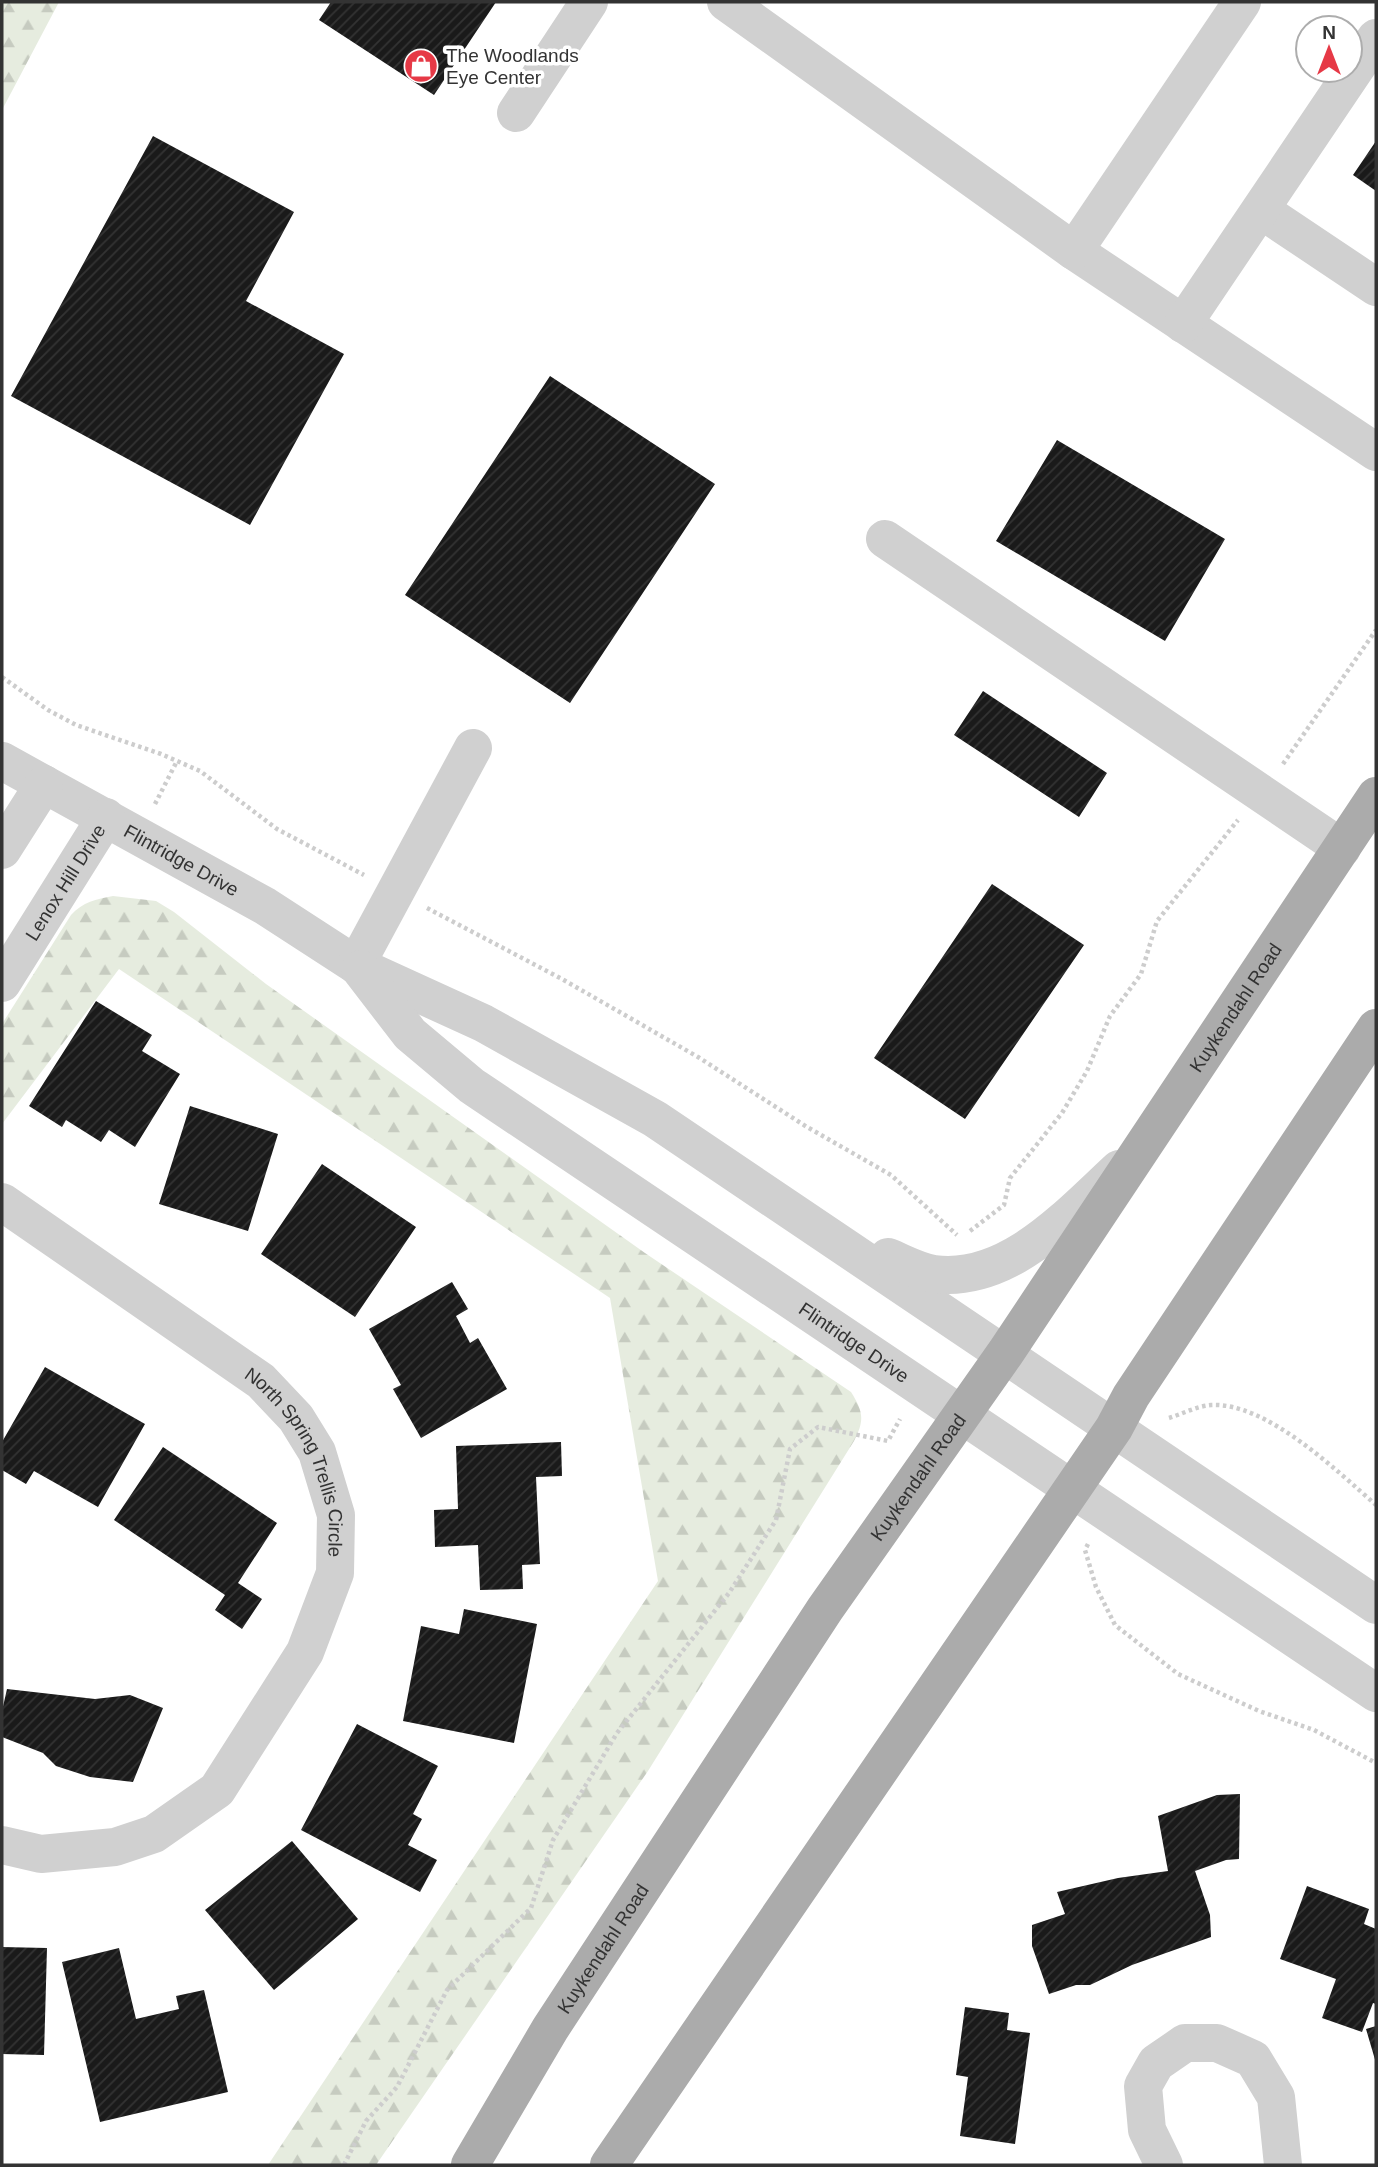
<svg xmlns="http://www.w3.org/2000/svg" width="1378" height="2167" font-family="Arial,sans-serif">
<defs>
<pattern id="forest-firs" width="22" height="20" patternUnits="userSpaceOnUse" patternTransform="scale(1.75)"><rect width="22" height="20" fill="#e6ecdf"/><path d="M5 1l3.5 6h-7zM16 11l3.5 6h-7z" fill="#c6cbc0"/></pattern>
<pattern id="building-hatch" width="6" height="6" patternUnits="userSpaceOnUse" patternTransform="scale(1.75)"><rect width="6" height="6" fill="#1a1a1a"/><path d="M-1 1l2-2M0 6l6-6M5 7l2-2" fill="none" stroke="#333"/></pattern>
</defs>
<rect width="100%" height="100%" fill="#fff"/>
<path fill="url(#forest-firs)" d="M2,2h57l-57,108z
M113,896l43,5 18,11 92,72 379,269 206,139c12,19 14,28 3,49l-206,330 -272,394h-108l390,-584 -48,-283 -491,-329 -117,155v-100l69,-109c12,-13 25,-16 42,-19z"/>
<path fill="url(#building-hatch)" d="M331,2h165l-62,93 -115,-75z
M153,136l141,76 -48,89 98,53 -94,171 -239,-129z
M1376,141v50l-23,-16z
M550,376l165,108 -145,219 -165,-108z
M1057,440l168,99 -60,102 -169,-100z
M983,691l124,82 -28,44 -125,-82z
M992,884l92,61 -119,174 -91,-61z
M96,1001l56,34 -10,16 38,23 -45,73 -26,-17 -8,12 -35,-22 -4,7 -33,-21z
M190,1106l88,28 -30,97 -89,-27z
M322,1164l94,63 -61,90 -94,-63z
M452,1282l16,27 -12,7 14,27 8,-5 29,51 -86,49 -28,-49 8,-4 -32,-56z
M45,1367l100,57 -47,83 -64,-36 -8,13 -24,-14v-28z
M561,1442l1,34 -26,1 4,87 -18,1 1,24 -43,1 -2,-45 -43,2 -1,-37 24,-1 -2,-63z
M163,1447l114,76 -39,60 24,16 -20,30 -27,-19 10,-15 -111,-75z
M464,1609l73,15 -23,119 -111,-22 18,-95 38,8z
M7,1689l88,10 35,-4 33,13 -30,74 -43,-5 -34,-11 -13,-13 -41,-16v-26z
M357,1724l81,42 -25,48 9,5 -14,26 29,15 -17,32 -119,-62z
M1240,1794l-1,65 -13,1 -31,11 15,44 1,22 -79,28 -42,20h-14l-27,9 -17,-48v-21l33,-11 -8,-22 61,-14 50,-7 -10,-55 59,-21z
M292,1841l66,78 -84,71 -69,-80z
M1307,1886l62,23 -5,15 12,5v75l-3,-1 -11,29 -40,-14 14,-39 -56,-20z
M2,1947l45,1 -3,107 -42,-1z
M119,1948l17,71 43,-10 -3,-13 28,-6 24,102 -128,30 -38,-160z
M965,2007l44,6 -2,17 23,3 -15,111 -55,-8 8,-59 -12,-2z
M1376,2026v37l-10,-34z"/>
<g fill="none" stroke-linecap="round" stroke-linejoin="round">
<path stroke="#cdcdcd" stroke-width="4.5" stroke-dasharray="3.5 3.5" stroke-linecap="butt" d="M2,677l46,33 28,15 85,29 39,17 77,58 87,46
M1283,764l93,-134
M155,804l22,-43
M427,908l135,71 136,78 109,70 84,48 66,60
M970,1231l34,-26 6,-27 52,-65 25,-42 23,-55 31,-42 16,-53 81,-101
M1169,1418c13,-4 28,-12 42,-13 55,-3 125,65 165,100
M1088,1544l-3,6 11,37 19,38 63,49 81,37 55,19 62,33
M344,2165l22,-44 31,-34 50,-97 84,-82 22,-68 64,-107 112,-140 47,-73 14,-71 28,-22 70,14 12,-22"/>
<g stroke="#d0d0d0" stroke-width="38">
<path d="M726,2l348,249 302,201"/>
<path d="M516,113l73,-111"/>
<path d="M1261,210l115,77"/>
<path d="M1074,251l168,-249"/>
<path d="M1183,324l193,-286"/>
<path d="M885,539l457,309"/>
<path id="s1" d="M2,761l263,145 91,59 127,58 172,96 721,486"/>
<path d="M2,850l42,-66"/>
<path d="M356,965l117,-217"/>
<path id="s2" d="M360,969l50,65 62,52c302,201 602,405 904,607"/>
<path id="s3" d="M2,983l104,-166"/>
<path id="s4" d="M2,1202l259,179 35,37 21,34 19,63 -1,58 -30,79 -88,138 -63,44 -39,13 -74,7 -39,-9"/>
<path d="M888,1257c15,6 31,15 46,17 74,10 135,-59 185,-105"/>
<path d="M1164,2165l-17,-35 -4,-44 13,-23 29,-20h32l36,16 23,38 7,68"/>
</g>
<g stroke="#ababab" stroke-width="38">
<path id="s5" d="M470,2165l80,-136 275,-420 181,-257 370,-556"/>
<path d="M609,2165l505,-737 17,-32 245,-368"/>
</g>
</g>
<defs>
<g id="shop-disc" transform="scale(1.75)"><circle r="9.5" fill="#e63946" stroke="#fff"/><path d="M-5-2.5h2.3a2.7 3.5 0 0 1 5.4 0H5L5.5 6h-11ZM-1.5-2.5h3a1.5 2.3 0 0 0-3 0Z" fill="#fff"/></g>
</defs>
<g fill-rule="evenodd">
<use href="#shop-disc" x="421" y="66"/>
</g>
<g text-anchor="middle" dominant-baseline="central" stroke-width="7" stroke-linejoin="round" paint-order="stroke">
<g font-size="19" fill="#333" stroke="#fff" text-anchor="start">
<text x="446" y="55">The Woodlands<tspan x="446" dy="22">Eye Center</tspan></text>
</g>
<g font-size="19" fill="#333" stroke="#fff">
<text stroke="none"><textPath href="#s1" startOffset="205">Flintridge Drive</textPath></text>
<text stroke="none"><textPath href="#s3" startOffset="119">Lenox Hill Drive</textPath></text>
<text stroke="none"><textPath href="#s5" startOffset="1388">Kuykendahl Road</textPath></text>
<text stroke="none"><textPath href="#s2" startOffset="623">Flintridge Drive</textPath></text>
<text stroke="none"><textPath href="#s4" startOffset="406">North Spring Trellis Circle</textPath></text>
<text stroke="none"><textPath href="#s5" startOffset="821">Kuykendahl Road</textPath></text>
<text stroke="none"><textPath href="#s5" startOffset="254">Kuykendahl Road</textPath></text>
</g>
</g>
<rect width="1378" height="2167" fill="none" stroke="#333333" stroke-width="7"/>
<g transform="translate(1329 49)"><circle r="33" fill="#ffffff" stroke="#adadad" stroke-width="2"/>
<path d="M0-5L12 26L0 18L-12 26Z" fill="#e63946"/>
<text y="-10" font-size="19" font-weight="bold" text-anchor="middle" fill="#333333">N</text>
</g>
</svg>
